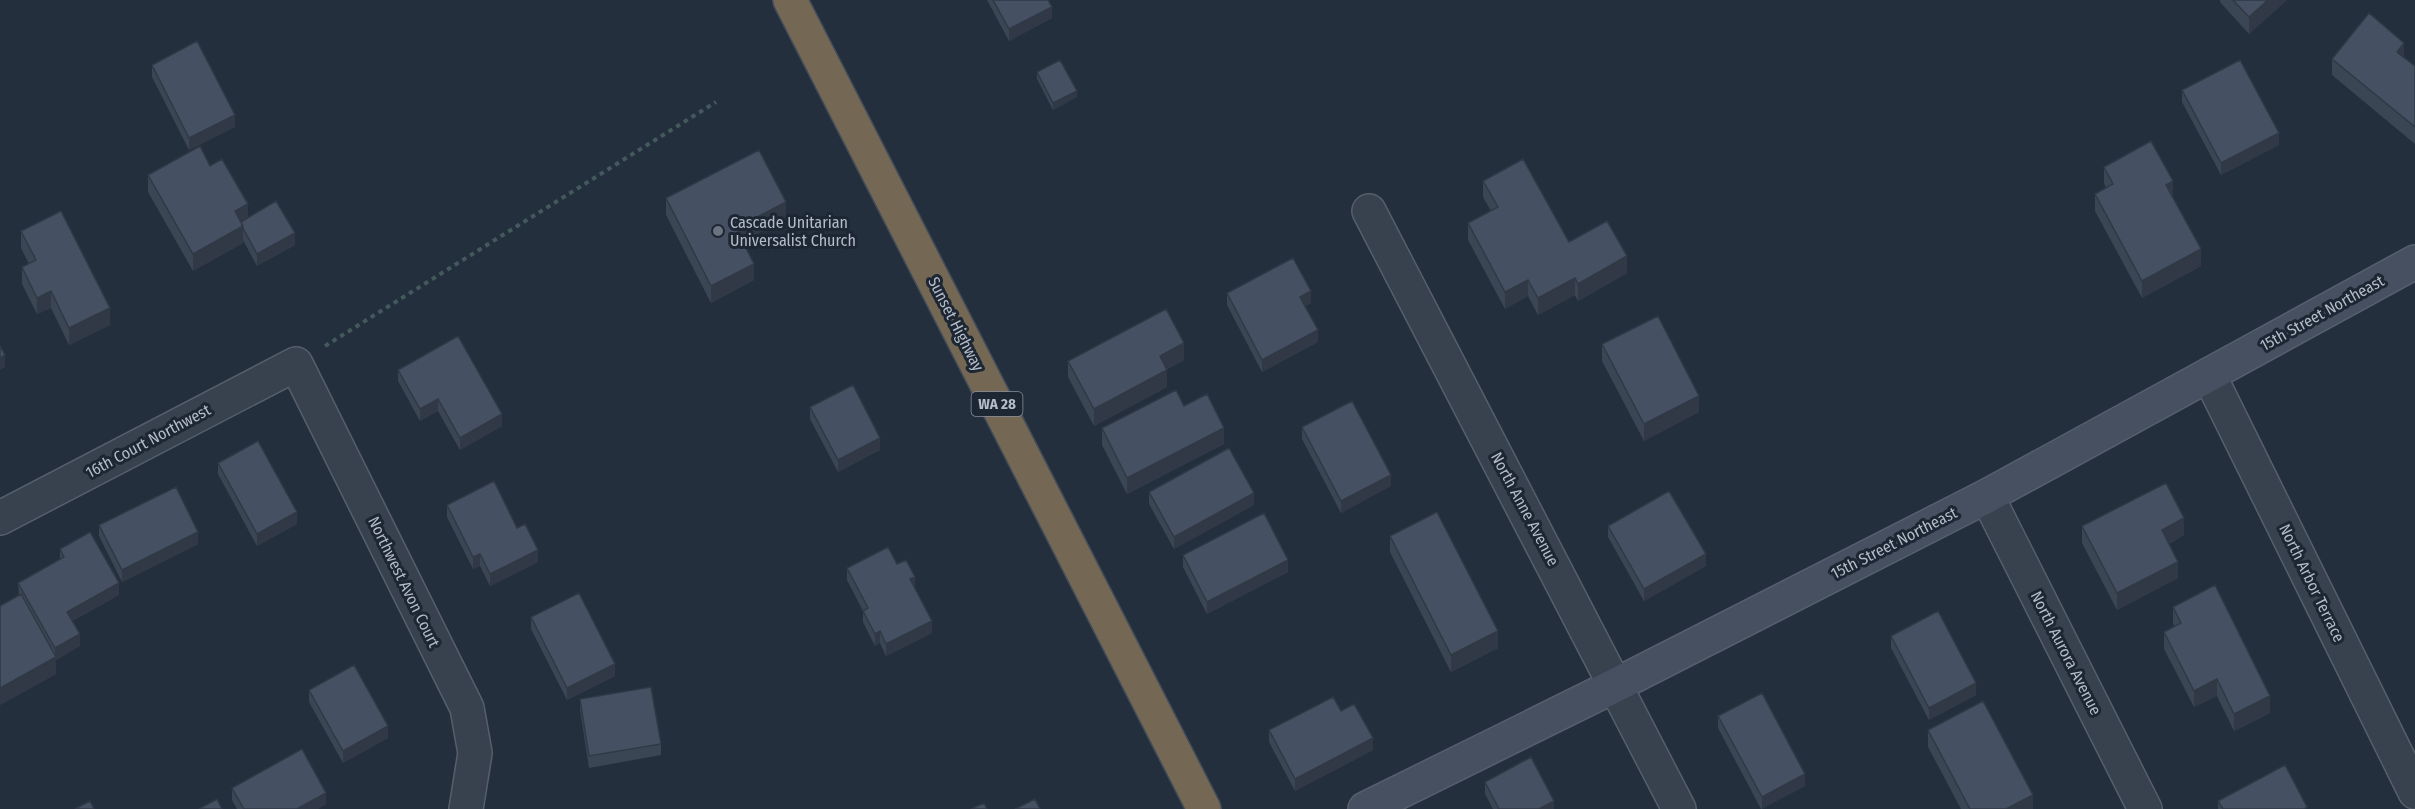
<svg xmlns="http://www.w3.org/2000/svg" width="2415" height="809" font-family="'Fira Sans Condensed',sans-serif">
<rect width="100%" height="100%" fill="#242f3e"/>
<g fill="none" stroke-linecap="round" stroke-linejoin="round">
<g stroke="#565f6c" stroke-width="36">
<path id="street" d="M1369,211l310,598
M2209,375l206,417
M1987,496l158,313
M0,518l296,-154 171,344 8,45 -9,56"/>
</g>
<g stroke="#565f6c" stroke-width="36">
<path id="secondary" d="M1365,809l251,-124 371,-189 428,-234"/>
</g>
<g stroke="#434c59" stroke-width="36">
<path id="highway" d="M790,0l414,809"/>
</g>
<path stroke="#44595c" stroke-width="4" stroke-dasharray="4.5 4.5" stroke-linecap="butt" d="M325,346l391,-244"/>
<use href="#street" stroke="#38414e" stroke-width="33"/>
<use href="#secondary" stroke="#465061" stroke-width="33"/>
<use href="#highway" stroke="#746855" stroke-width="33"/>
</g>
<path fill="#3b4654" d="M987,0h61l4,18 -43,23z
M2220,0h67l-38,34 -29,-32z
M2404,58l11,8v78l-83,-69v-16z
M152,65l83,62 -46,23 -37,-73z
M1037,72l40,25 -24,13 -16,-31z
M2182,90l97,55 -58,30 -39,-73z
M210,166l38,52 47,27 -38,21 -14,-26v3l-50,28 -45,-79v-17z
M2104,167l68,30 29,69 -59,32 -47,-87v-17l11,-6 -2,-5z
M1483,181l86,61 58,31 -49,28 -3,-6 -37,20 -10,-19 -23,13 -37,-69v-17l23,-12 -8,-14z
M666,198l120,21 -43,22 11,39 -43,23 -45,-88z
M21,231l89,94 -41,20 -18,-37 -14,6 -15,-30v-17l7,-3 -8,-16z
M1227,293l84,10 -6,3 13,36 -56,30 -35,-67z
M1602,344l97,68 -55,29 -42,-80z
M1184,360l-17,9v18l-73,39 -26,-49v-16z
M398,370l104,56 -42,24 -22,-39 -18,10 -22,-40z
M1184,406l40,38 -97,50 -25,-49v-17z
M810,407l70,43 -42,22 -28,-53z
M1302,427l89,59 -50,27 -39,-74z
M218,463l79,61 -40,22 -39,-72z
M1149,492l105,13 -80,44 -25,-45z
M447,505l70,23 21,34 -48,24 -10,-20 -7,3 -26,-52z
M99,525l99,19 -76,38 -23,-46z
M1608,526l98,40 -62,35 -36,-64z
M2082,526l102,9 -15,9 9,34 -61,32 -35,-67z
M1390,536l108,112 -47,24 -61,-120z
M60,549l59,46 -47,26 8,25 -24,14v14l-56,31v-99l19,-11 -1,-12 42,-24z
M1183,555l105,17 -81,42 -24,-47z
M897,564l18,23 17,46 -46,23 -6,-13 -5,3 -12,-24v-11l-16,-31v-12z
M2173,607l97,106 -36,18 -17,-35 -23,11 -30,-58v-17l11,-6 -2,-2z
M531,617l84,59 -48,24 -36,-71z
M1891,636l85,59 -47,25 -38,-72z
M309,690l79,48 -45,25 -34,-61z
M580,699l81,45v11l-72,13 -9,-58z
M1341,711l32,39 -78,41 -26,-49v-12z
M1718,716l87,70 -44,23 -43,-81z
M1928,730l105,79h-72l-33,-62z
M1485,782l69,27h-61l-8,-15z
M232,788l94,16 -8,5h-81l-5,-9z
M2218,801l89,8h-89z"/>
<path fill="#303945" d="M2268,0h19l-38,34v-17z
M1052,7v11l-43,23v-12z
M2404,43v16l-7,-7z
M1077,91v6l-24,13v-7z
M235,115v12l-46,23v-12z
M2279,133v12l-58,30v-12z
M2173,181v16l-7,-12z
M786,202v17l-50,25v-16z
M248,204v17l-7,3 -6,-13z
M243,226v17l-50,28v-17z
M295,233v12l-38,21v-12z
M2201,249v17l-59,32v-17z
M1627,256v17l-49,28v-17z
M754,264v16l-43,23v-17z
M1575,278v17l-37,20v-17z
M1528,280v16l-23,13v-17z
M51,291v17l-14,6v-16z
M1311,291v12l-11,6v-12z
M110,308v17l-41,20v-17z
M1318,330v12l-56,30v-12z
M1184,343v17l-24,12v-16z
M5,355v12l-5,3v-12z
M1167,370v17l-73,39v-17z
M1699,396v16l-55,29v-17z
M438,399v12l-18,10v-12z
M502,414v12l-42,24v-12z
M1224,428v16l-97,50v-16z
M880,438v12l-42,22v-12z
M1391,475v11l-50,27v-12z
M1254,493v12l-80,44v-12z
M297,512v12l-40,22v-12z
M2184,518v17l-22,12v-17z
M198,532v12l-76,38v-12z
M538,550v12l-48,24v-12z
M480,554v12l-7,3v-12z
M1706,554v12l-62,35v-12z
M1288,560v12l-81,42v-12z
M2178,562v16l-61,32v-17z
M915,577v12l-5,-10z
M119,583v12l-52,28v-11z
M932,621v12l-46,23v-12z
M880,631v12l-5,3v-12z
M1498,631v17l-47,24v-17z
M80,634v12l-24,14v14l-56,31v-17l55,-30v-10z
M615,664v12l-48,24v-12z
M2217,679v17l-23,11v-16z
M1976,683v12l-47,25v-12z
M2270,696v17l-36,18v-17z
M388,726v12l-45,25v-12z
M1373,738v12l-78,41v-12z
M1805,774v12l-43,23v-12z
M326,793v11l-8,5h-21z
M2033,795v14h-27z
M1554,801v8h-15z"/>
<path fill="#455162" stroke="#303945" stroke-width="1.5" d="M993,0h55l4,7 -43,22z
M2233,0h35l-19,17z
M2369,13l35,30 -7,9 18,14v61l-83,-68z
M197,41l38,74 -46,23 -37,-73z
M1060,60l17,31 -24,12 -16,-31z
M2240,60l39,73 -58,30 -39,-73z
M2151,141l22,40 -7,4 35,64 -59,32 -47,-87 18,-10 -9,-17z
M200,146l10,20 12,-7 26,45 -13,7 8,15 -50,28 -45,-79z
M759,150l27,52 -50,26 18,36 -43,22 -45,-88z
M1523,159l46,83 38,-21 20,35 -49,28 -3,-6 -37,20 -10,-18 -23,12 -37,-69 30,-16 -15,-26z
M276,201l19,32 -38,21 -14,-26 -2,-6z
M61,211l49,97 -41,20 -18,-37 -14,7 -15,-31 14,-7 -15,-29z
M1293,258l18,33 -11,6 18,33 -56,30 -35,-67z
M1166,309l18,34 -24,13 7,14 -73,39 -26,-48z
M1658,316l41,80 -55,28 -42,-80z
M458,336l44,78 -42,24 -22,-39 -18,10 -22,-39z
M0,346l5,9 -5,3z
M853,385l27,53 -42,22 -28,-53z
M1176,390l8,16 23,-12 17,34 -97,50 -25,-50z
M1352,401l39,74 -50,26 -39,-74z
M258,441l39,71 -40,22 -39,-71z
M1229,448l25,45 -80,44 -25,-45z
M494,481l23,47 8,-4 13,26 -48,24 -10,-20 -7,3 -26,-52z
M2166,483l18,35 -22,12 16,32 -61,31 -35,-67z
M176,487l22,45 -76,38 -23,-45z
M1669,491l37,63 -62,35 -36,-63z
M1437,512l61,119 -47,24 -61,-119z
M1264,513l24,47 -81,42 -24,-47z
M90,532l29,51 -52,29 13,22 -25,14 -37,-65 46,-26 -4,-8z
M888,547l9,17 9,-4 9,17 -5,2 22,42 -46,23 -6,-13 -5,3 -12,-23 5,-3 -21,-40z
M2215,585l55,111 -36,18 -17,-35 -23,12 -30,-59 17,-9 -8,-16z
M579,593l36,71 -48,24 -36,-71z
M21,594l35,63 -56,31v-82z
M1938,611l38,72 -47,25 -38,-72z
M354,665l34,61 -45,25 -34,-61z
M651,687l10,57 -72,12 -9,-57z
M1762,693l43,81 -43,23 -44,-81z
M1333,697l8,14 13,-7 19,34 -78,41 -26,-49z
M1983,701l50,94 -27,14h-36l-42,-79z
M302,749l24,44 -29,16h-53l-12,-21z
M1531,757l23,44 -15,8h-40l-14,-27z
M2285,765l22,42 -3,2h-81l-5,-8z
M217,799l5,10h-23z
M1035,799l5,10h-25z
M90,801l4,8h-19z
M984,803l3,6h-16z"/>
<circle fill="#6b7280" stroke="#1d2633" stroke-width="2" cx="718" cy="231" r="6"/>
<g text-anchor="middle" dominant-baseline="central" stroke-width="6" stroke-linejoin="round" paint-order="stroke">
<rect fill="#1d2633" stroke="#878f9c" stroke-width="1.5" x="971.5" y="392" width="51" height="24" rx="4.5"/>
<g font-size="15" font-weight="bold" fill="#b4bcc9">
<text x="997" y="404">WA 28</text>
</g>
<g font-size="16" fill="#b4bcc9" stroke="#1d2633" text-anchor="start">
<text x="730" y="222">Cascade Unitarian<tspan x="730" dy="18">Universalist Church</tspan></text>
</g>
<g font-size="16" fill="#b4bcc9" stroke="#1d2633">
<text transform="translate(2322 313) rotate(-29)">15th Street Northeast</text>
<text transform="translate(956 324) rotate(63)">Sunset Highway</text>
<text transform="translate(148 441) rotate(-28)">16th Court Northwest</text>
<text transform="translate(1525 509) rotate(62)">North Anne Avenue</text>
<text transform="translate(1894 543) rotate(-27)">15th Street Northeast</text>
<text transform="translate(404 582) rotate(64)">Northwest Avon Court</text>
<text transform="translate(2312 583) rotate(64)">North Arbor Terrace</text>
<text transform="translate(2066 653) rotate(63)">North Aurora Avenue</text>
</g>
</g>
</svg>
